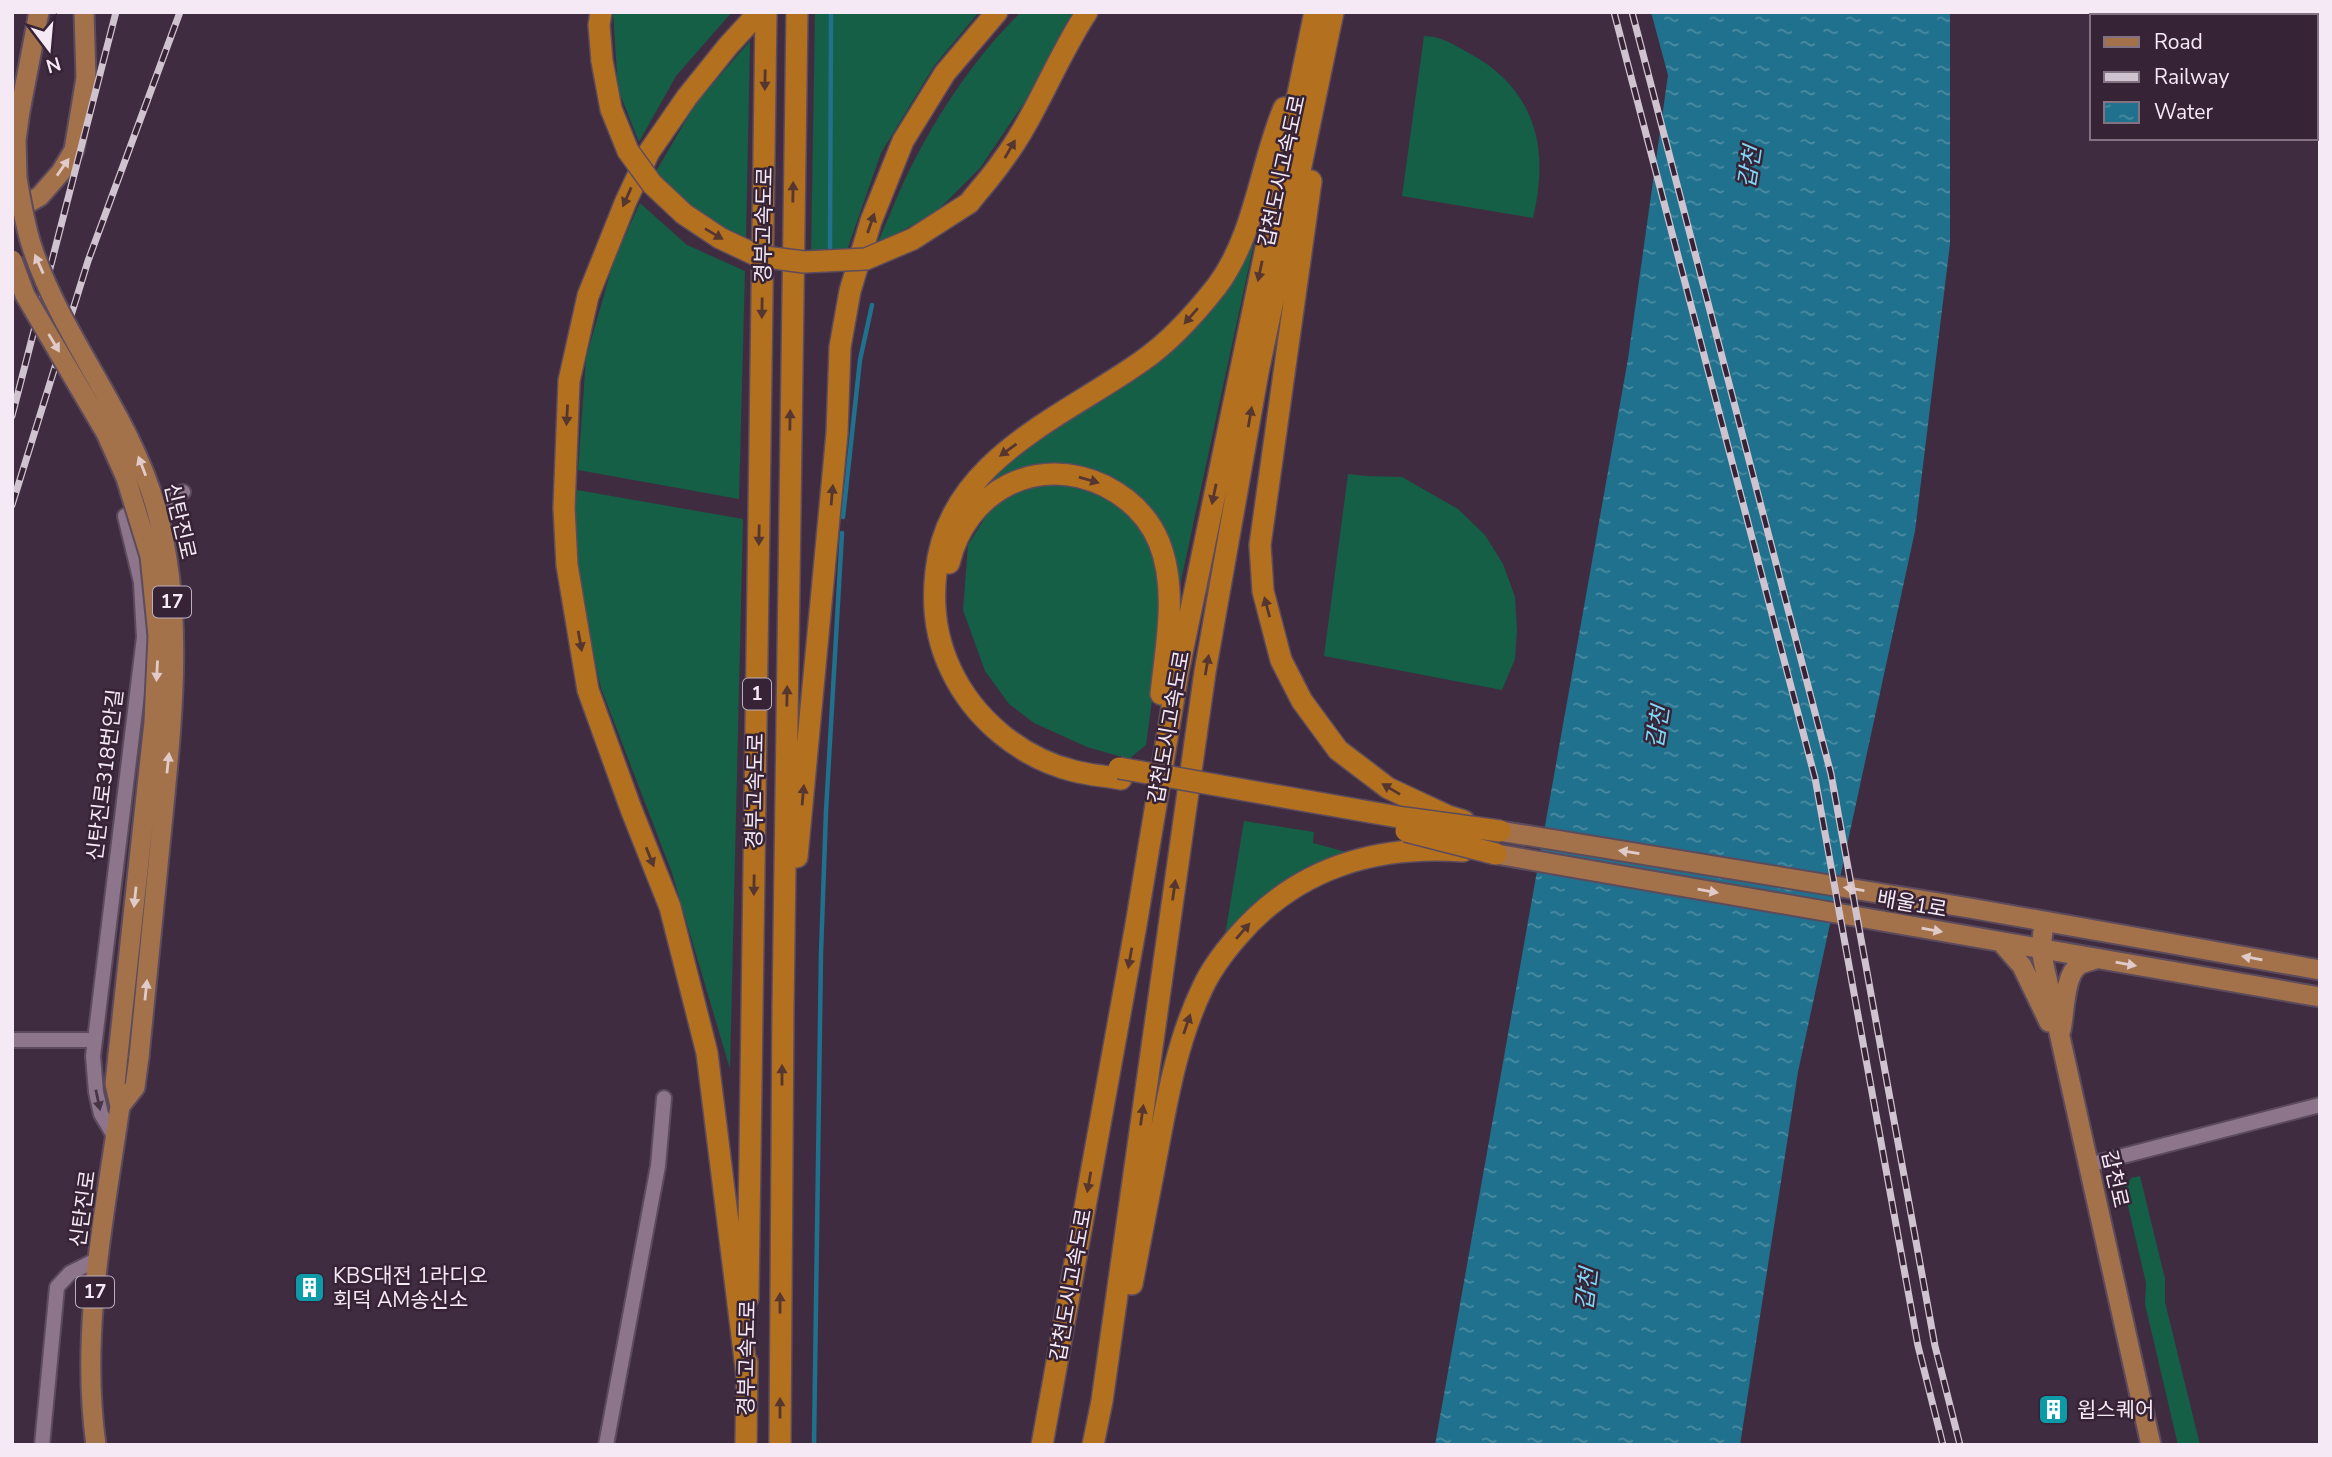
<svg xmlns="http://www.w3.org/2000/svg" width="2332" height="1457" font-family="'Nunito Sans','Noto Sans KR',sans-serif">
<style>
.grass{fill:#145f45}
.water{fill:url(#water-ripples)}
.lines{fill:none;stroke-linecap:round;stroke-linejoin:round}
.stream{stroke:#20718d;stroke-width:4.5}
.minor-casing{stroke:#5c4b5d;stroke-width:18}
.major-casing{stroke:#5c4b5d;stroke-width:23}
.highway-casing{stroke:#5c4b5d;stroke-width:24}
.minor{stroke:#8d768c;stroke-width:14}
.major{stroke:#a4724a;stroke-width:19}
.highway{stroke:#b3701e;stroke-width:21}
.rail-casing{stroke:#d0c3d0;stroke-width:7}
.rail{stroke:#362336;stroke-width:4.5;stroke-dasharray:13;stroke-linecap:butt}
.major-bridge-casing{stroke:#5c4b5d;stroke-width:23;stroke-linecap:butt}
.highway-bridge-casing{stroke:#5c4b5d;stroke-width:24;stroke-linecap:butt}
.major-bridge{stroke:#a4724a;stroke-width:19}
.highway-bridge{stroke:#b3701e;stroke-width:21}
.oneway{fill:#553630}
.oneway2{fill:#e1cbca}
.oneway3{fill:#473447}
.labels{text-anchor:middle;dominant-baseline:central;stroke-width:5;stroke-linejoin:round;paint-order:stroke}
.shield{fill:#362336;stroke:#bcaebc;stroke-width:2}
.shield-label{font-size:19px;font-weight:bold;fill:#f5e9f5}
.street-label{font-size:21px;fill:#f5e9f5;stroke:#362336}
.poi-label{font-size:21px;fill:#f5e9f5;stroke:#362336;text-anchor:start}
.water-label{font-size:23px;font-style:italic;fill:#81d5f5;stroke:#362336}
</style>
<defs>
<pattern id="water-ripples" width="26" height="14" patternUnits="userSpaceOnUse" patternTransform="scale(1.75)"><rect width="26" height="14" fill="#20718d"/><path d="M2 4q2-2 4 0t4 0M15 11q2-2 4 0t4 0" fill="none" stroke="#4c8ca3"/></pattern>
</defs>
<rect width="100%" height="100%" fill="#402c40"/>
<path class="grass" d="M 613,12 L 732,12 L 676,76 L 639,142 L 618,89 Z
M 815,12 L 979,12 L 934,66 L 881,153 L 846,253 L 811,257 Z
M 1021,12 L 1075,12 L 1065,25 L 1024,103 L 980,168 L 935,213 L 877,244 C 889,218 899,190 912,165 C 940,110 976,56 1021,12 Z
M 1424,36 C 1441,36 1454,45 1469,53 C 1535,89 1550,147 1533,218 L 1402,196 Z
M 750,41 L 746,240 L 686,208 L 655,173 L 696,103 Z
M 640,203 L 687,245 L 745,271 L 739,499 L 578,470 L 586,358 L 614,260 Z
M 1257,229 L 1177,599 L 1148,515 L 1059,472 L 968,504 L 1001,468 L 1063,422 L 1155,366 L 1222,293 Z
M 1348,474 L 1366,476 L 1402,477 L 1458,509 L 1485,535 L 1503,564 L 1515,597 L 1517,630 L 1515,659 L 1502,690 L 1324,656 Z
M 1080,481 L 1125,506 L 1153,543 L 1161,581 L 1161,632 L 1146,745 L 1129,759 L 1087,747 L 1034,723 L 1009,704 L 985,671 L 963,610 L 968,545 L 993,505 L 1035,482 Z
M 577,490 L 743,519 L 730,1069 L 672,873 L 601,688 L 584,612 L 573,523 Z
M 1244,821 L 1314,832 L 1313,843 L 1350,853 L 1270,893 L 1225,935 Z
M 2140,1176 L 2165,1279 L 2165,1302 L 2200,1445 L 2178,1445 L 2145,1304 L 2146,1283 L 2124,1189 L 2131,1178 Z"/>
<path class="water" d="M 1651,12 L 1950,12 L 1950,244 L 1915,531 L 1798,1072 L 1740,1445 L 1435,1445 L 1628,359 L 1668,75 Z"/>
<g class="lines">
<path class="stream" d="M 830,249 L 831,12
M 843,517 L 860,360 L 872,305
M 814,1445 L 821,953 L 826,811 L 842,533"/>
<defs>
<path id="minor" d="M 12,1040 L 93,1040
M 116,1139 L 101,1114 L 96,1092 L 93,1056 L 144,637 L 141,582 L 125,516 L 183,492
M 2088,1165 L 2320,1105
M 42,1445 L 57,1287 L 70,1273 L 98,1259
M 606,1445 L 658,1166 L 664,1098"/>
<path id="major" d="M 17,178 L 16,140 L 20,111 L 39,12
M 12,208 L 21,207 L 40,196 L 61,172 L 74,150 L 86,78 L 84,12
M 1500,831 L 1970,908 L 2320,970
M 1496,854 L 2320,997
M 2044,922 L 2041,949 L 2044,965 L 2151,1445
M 2001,942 L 2022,966 L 2049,1022
M 2061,1030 C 2065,1012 2064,975 2079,965 C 2084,962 2091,961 2096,959
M 120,1106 L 135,1087 L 139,1057
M 96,1445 C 80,1332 104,1218 120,1106 L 115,1084 L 118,1055"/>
<path id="highway" d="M 601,12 L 599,25 L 602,61
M 1311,181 L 1260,545 L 1263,591 L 1281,660 L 1302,701 L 1338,750 L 1388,788 L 1448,816 L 1464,821
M 969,203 C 980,189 993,175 1003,160 C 1036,116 1056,59 1087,12
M 949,563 C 966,491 1037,453 1105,486 C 1129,498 1148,516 1159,542 C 1178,589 1166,645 1161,694
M 1121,779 C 1106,776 1089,775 1074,771 C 1021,758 974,719 951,670 C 936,639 932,606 936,572 C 947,460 1062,418 1142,361 C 1171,341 1195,314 1217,286 C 1255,235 1260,165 1284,108
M 797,857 L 837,433 L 840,347 L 850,291 L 871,221 L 903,141 L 945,73 L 997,12
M 1132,1284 C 1141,1239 1149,1193 1158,1148 C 1168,1094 1178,1039 1202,989 C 1211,969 1224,952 1238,936 C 1297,868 1374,845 1463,851
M 748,1298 L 766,12
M 747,1376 L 707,1053 L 670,907 L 631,809 L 588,690 L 567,565 L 564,508 L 569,381 L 588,296 L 626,201 L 649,152 L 687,97 L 728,46 L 759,12
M 746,1445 L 747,1362
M 780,1445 L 783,1009 L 797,12
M 1042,1445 L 1136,925 L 1178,672 L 1315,12
M 1093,1445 L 1102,1401 L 1205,672 L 1258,372 L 1333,12"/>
</defs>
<use href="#minor" class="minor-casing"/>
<use href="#major" class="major-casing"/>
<use href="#highway" class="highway-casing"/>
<use href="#minor" class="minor"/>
<use href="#major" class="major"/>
<use href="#highway" class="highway"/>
<defs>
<path id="rail" d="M 1614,12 L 1815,778 L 1918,1346 L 1943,1445
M 1632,12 L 1831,774 L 1935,1346 L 1960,1445
M 12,416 L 116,12
M 12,505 L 88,261 L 180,12"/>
</defs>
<use href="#rail" class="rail-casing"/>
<use href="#rail" class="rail"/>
<defs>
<path id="major-bridge" d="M 17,178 C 21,202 25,227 33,250 C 64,341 130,415 156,508 C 185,609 172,722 162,825 C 154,902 147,980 139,1057
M 12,260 L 25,295 L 106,433 L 126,478 L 150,556 L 158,636 L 154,722 L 118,1055"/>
<path id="highway-bridge" d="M 602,61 L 611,109 L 628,151 L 652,184 L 684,214 L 720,238 L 758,256 L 804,262 L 866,259 L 913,239 L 969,203
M 1119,768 L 1404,818 L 1500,831
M 1406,831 L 1496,854"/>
</defs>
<use href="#major-bridge" class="major-bridge-casing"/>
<use href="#highway-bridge" class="highway-bridge-casing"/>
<use href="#major-bridge" class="major-bridge"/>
<use href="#highway-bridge" class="highway-bridge"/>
</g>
<defs><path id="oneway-solid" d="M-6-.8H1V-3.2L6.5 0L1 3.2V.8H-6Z" transform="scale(1.75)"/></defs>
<g class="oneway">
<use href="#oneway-solid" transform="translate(765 80) rotate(91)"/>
<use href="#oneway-solid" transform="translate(1010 149) rotate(-60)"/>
<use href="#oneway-solid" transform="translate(793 192) rotate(-89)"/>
<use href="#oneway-solid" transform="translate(627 197) rotate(114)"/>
<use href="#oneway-solid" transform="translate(871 223) rotate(-71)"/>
<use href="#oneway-solid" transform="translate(714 234) rotate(31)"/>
<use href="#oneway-solid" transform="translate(1260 271) rotate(102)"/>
<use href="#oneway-solid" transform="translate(762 308) rotate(91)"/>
<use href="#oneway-solid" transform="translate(1191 316) rotate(131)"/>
<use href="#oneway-solid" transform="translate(567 415) rotate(93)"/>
<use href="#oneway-solid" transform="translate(1250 417) rotate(-80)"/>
<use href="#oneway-solid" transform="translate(790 420) rotate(-89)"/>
<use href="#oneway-solid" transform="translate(1008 450) rotate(144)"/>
<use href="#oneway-solid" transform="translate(1089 480) rotate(16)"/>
<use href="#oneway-solid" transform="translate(1214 494) rotate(102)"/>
<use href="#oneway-solid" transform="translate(832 495) rotate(-85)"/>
<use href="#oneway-solid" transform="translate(759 535) rotate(91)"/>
<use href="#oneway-solid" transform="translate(1267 607) rotate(-105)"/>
<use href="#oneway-solid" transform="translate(580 641) rotate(80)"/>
<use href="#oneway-solid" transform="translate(1207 665) rotate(-80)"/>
<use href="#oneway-solid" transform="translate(787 696) rotate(-89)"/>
<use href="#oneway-solid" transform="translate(1391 789) rotate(-149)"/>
<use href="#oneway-solid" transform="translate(803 795) rotate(-85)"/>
<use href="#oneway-solid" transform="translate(650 857) rotate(68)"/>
<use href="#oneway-solid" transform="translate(754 885) rotate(91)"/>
<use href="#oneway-solid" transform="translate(1174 890) rotate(-82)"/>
<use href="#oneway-solid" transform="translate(1243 931) rotate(-49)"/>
<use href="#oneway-solid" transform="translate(1130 958) rotate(100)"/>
<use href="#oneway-solid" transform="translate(1187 1024) rotate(-71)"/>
<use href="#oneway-solid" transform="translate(782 1075) rotate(-90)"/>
<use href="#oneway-solid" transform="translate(1142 1115) rotate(-82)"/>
<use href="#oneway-solid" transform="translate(1089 1182) rotate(100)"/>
<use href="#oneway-solid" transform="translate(780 1303) rotate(-90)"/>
<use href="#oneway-solid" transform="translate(780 1408) rotate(-90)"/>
</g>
<g class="oneway2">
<use href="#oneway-solid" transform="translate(63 167) rotate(-55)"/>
<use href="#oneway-solid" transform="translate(39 264) rotate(-114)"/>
<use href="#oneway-solid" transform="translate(54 343) rotate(59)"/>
<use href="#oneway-solid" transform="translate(142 466) rotate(-111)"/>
<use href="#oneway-solid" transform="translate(157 671) rotate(93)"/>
<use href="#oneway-solid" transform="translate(168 763) rotate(-84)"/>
<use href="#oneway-solid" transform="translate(1629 852) rotate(-171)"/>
<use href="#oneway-solid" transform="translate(1854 889) rotate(-171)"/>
<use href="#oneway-solid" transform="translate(1708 891) rotate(10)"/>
<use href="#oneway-solid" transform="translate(135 897) rotate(96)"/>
<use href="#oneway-solid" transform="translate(1932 930) rotate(10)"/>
<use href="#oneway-solid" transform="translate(2252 958) rotate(-170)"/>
<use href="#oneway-solid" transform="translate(2126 964) rotate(10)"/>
<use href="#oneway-solid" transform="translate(146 990) rotate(-84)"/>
</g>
<use class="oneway3" href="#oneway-solid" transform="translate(98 1100) rotate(78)"/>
<defs>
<symbol id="building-square" viewBox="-11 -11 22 22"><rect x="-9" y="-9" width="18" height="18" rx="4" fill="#0f9aa8" stroke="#362336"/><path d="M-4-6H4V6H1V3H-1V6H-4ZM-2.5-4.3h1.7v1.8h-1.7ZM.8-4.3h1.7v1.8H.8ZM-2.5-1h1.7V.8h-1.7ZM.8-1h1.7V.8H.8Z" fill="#fff"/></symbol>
</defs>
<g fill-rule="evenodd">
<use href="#building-square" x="292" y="1270" width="35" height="35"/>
<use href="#building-square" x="2036" y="1392" width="35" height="35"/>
</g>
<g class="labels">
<g class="shield">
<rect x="153" y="586.5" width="38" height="31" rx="5"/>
<rect x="743" y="678.5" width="28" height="31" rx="5"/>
<rect x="76" y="1276.5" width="38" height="31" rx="5"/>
</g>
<g class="shield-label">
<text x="172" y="602">17</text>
<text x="757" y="694">1</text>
<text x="95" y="1292">17</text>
</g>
<g class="street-label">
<text transform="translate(1282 171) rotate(-78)">갑천도시고속도로</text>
<text transform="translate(764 225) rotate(-89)">경부고속도로</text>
<text transform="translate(180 521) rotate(77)">신탄진로</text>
<text transform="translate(1169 727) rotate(-80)">갑천도시고속도로</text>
<text transform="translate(105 775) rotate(-83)">신탄진로318번안길</text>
<text transform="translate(755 791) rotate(-89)">경부고속도로</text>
<text transform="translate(1912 904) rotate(10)">배울1로</text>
<text transform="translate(2115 1179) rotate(77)">갑천로</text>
<text transform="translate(83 1209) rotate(-82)">신탄진로</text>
<text transform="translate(1071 1285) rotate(-80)">갑천도시고속도로</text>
<text transform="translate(747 1358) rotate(-89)">경부고속도로</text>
</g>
<g class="poi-label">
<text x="333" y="1276">KBS대전 1라디오<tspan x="333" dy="24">회덕 AM송신소</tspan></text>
<text x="2077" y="1410">윕스퀘어</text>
</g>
<g class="water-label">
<text transform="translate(1750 167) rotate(-81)">갑천</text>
<text transform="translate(1658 727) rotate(-81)">갑천</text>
<text transform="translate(1587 1289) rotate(-83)">갑천</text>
</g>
</g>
<rect width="2332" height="1457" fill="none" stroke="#f5e9f5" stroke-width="28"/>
<rect x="2090" y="14" width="228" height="126" fill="#362336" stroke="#827282" stroke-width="2"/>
<rect x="2104" y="37" width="35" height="10" fill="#a4724a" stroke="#827282" stroke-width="2"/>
<text x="2154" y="49" font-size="21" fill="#f5e9f5">Road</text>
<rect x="2104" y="72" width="35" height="10" fill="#d0c3d0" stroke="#827282" stroke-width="2"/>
<text x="2154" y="84" font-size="21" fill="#f5e9f5">Railway</text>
<rect x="2104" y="102" width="35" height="21" fill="url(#water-ripples)" stroke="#827282" stroke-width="2"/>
<text x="2154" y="119" font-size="21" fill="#f5e9f5">Water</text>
<g transform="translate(49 49) rotate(164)" stroke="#362336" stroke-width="5" paint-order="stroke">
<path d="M0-5L12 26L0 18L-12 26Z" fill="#f5e9f5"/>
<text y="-10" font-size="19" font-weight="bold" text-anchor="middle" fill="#f5e9f5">N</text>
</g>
</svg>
